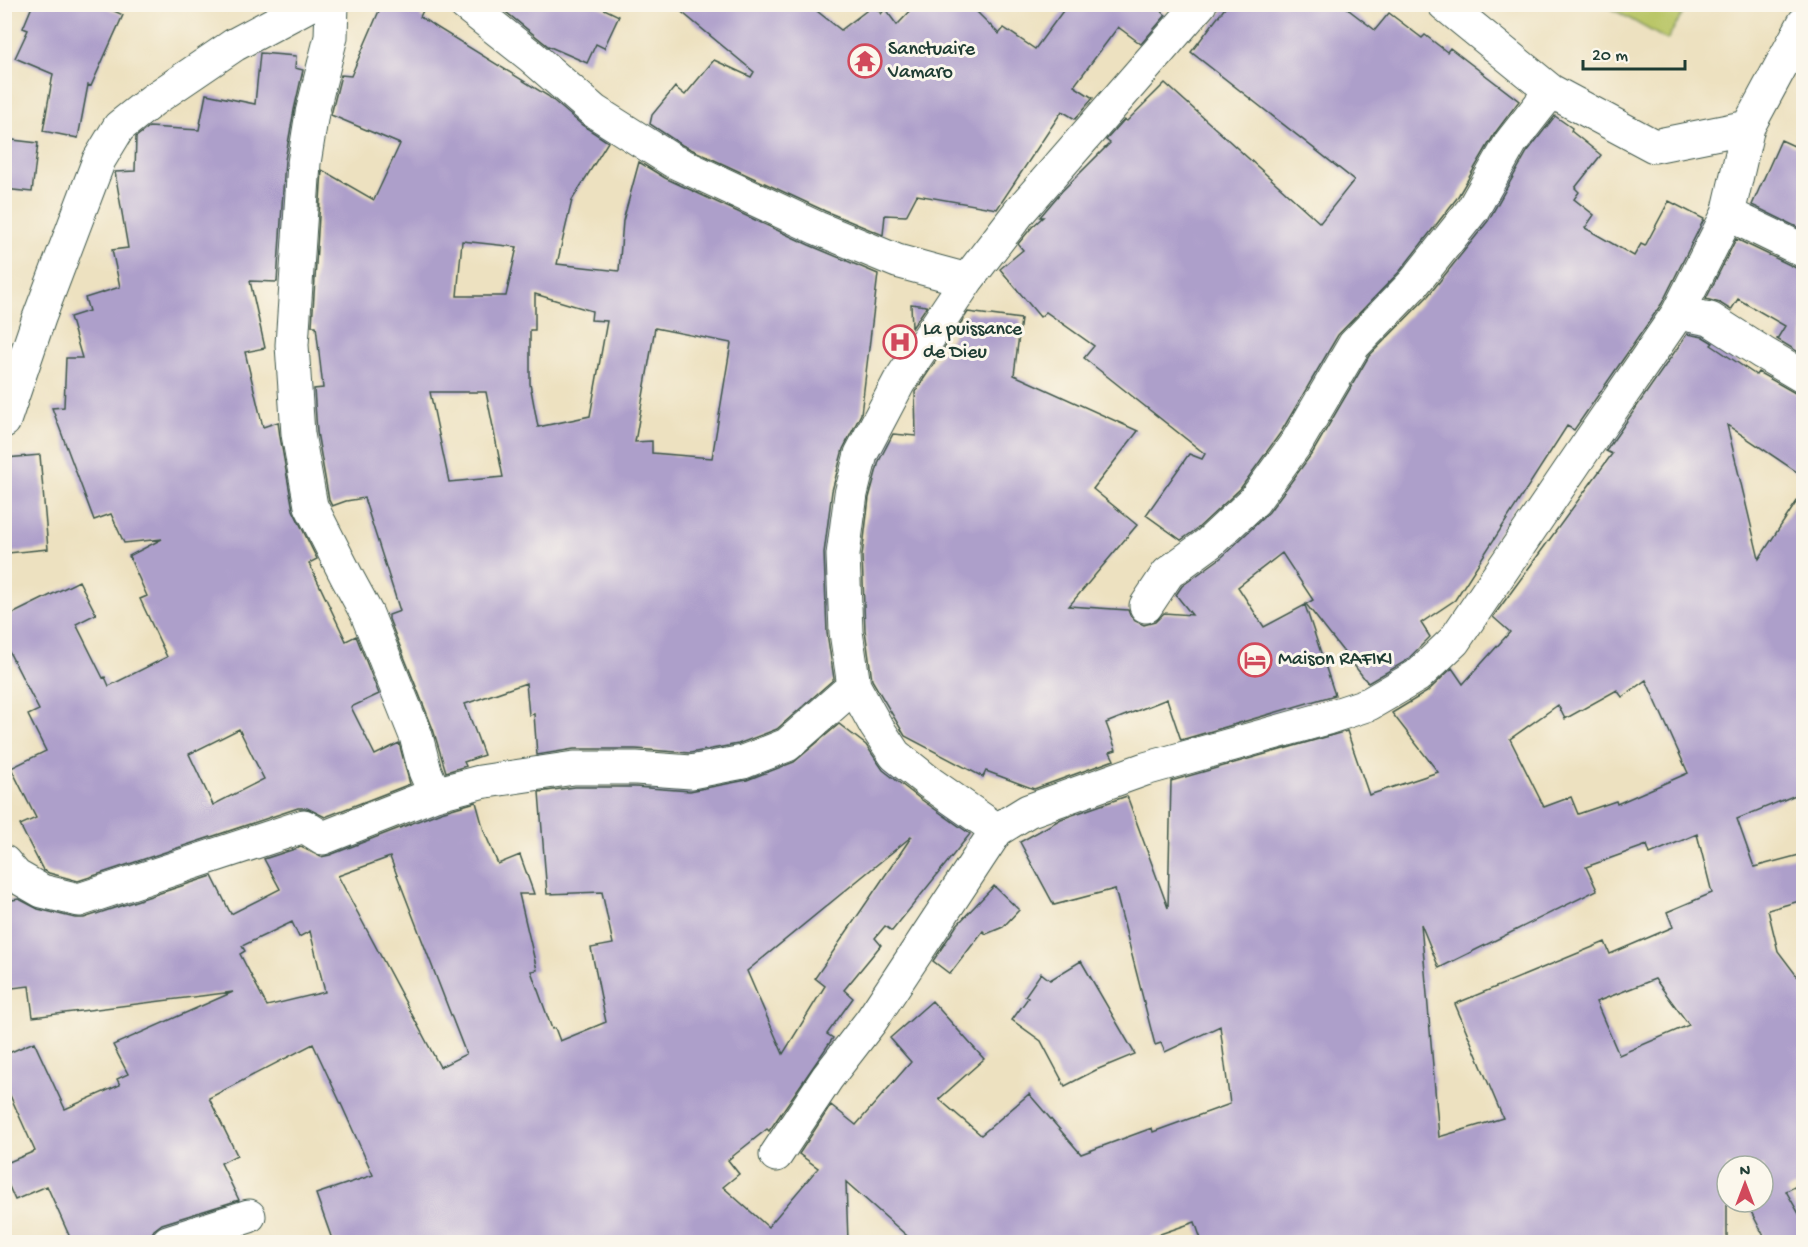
<svg xmlns="http://www.w3.org/2000/svg" width="1808" height="1247" font-family="'Gochi Hand',sans-serif">
<style>
.green{fill:#bac668;stroke:#6c824e;stroke-width:1.5}
.building{fill:#ad9fca;fill-rule:evenodd}
.lines{fill:none;stroke-linecap:round;stroke-linejoin:round}
.minor-casing{stroke:#3e5649;stroke-width:35}
.minor{stroke:#fff;stroke-width:33}
.labels{text-anchor:middle;dominant-baseline:central;stroke-width:6;stroke-linejoin:round;paint-order:stroke}
.poi-label{font-size:20px;fill:#1f3d34;stroke:#fbf7ec;text-anchor:start}
</style>
<rect width="100%" height="100%" fill="#fbf7ec"/>
<filter id="ink" filterUnits="userSpaceOnUse"><feTurbulence type="fractalNoise" baseFrequency=".0167" numOctaves="2"/><feDisplacementMap in="SourceGraphic" scale="12" xChannelSelector="R" yChannelSelector="G"/><feConvolveMatrix kernelMatrix="1 2 1 2 8 2 1 2 1" color-interpolation-filters="sRGB"/></filter>
<filter id="wash" filterUnits="userSpaceOnUse"><feTurbulence type="fractalNoise" baseFrequency=".008" numOctaves="4" result="noise"/><feDisplacementMap in="SourceGraphic" scale="24" xChannelSelector="R" yChannelSelector="G"/><feGaussianBlur stdDeviation="1.35" result="paint"/><feColorMatrix in="noise" values="0 0 0 0 0 0 0 0 0 0 0 0 0 0 0 0 0 1.4 0 .05"/><feComposite in="paint" operator="in"/></filter>
<g filter="url(#wash)">
<rect width="100%" height="100%" fill="#ede1c0"/>
<path class="green" d="M 1605,5 L 1688,4 L 1688,5 L 1667,40 Z"/>
<g id="blocks">
<path class="building" d="M 33,4 L 99,4 L 123,15 L 91,86 L 88,85 L 78,138 L 43,131 L 53,74 L 15,58 L 28,30 L 23,28 Z
M 382,4 L 426,4 L 420,17 L 548,96 L 582,125 L 608,142 L 572,200 L 557,264 L 619,271 L 623,221 L 639,162 L 665,178 L 809,245 L 878,274 L 861,414 L 843,449 L 832,491 L 824,553 L 827,633 L 834,679 L 777,729 L 738,744 L 690,753 L 636,749 L 574,749 L 537,755 L 534,714 L 529,715 L 526,683 L 465,704 L 484,755 L 464,762 L 466,766 L 446,772 L 433,729 L 389,619 L 389,615 L 400,611 L 364,498 L 346,501 L 332,506 L 329,500 L 317,432 L 314,389 L 323,388 L 316,326 L 312,326 L 322,170 L 374,200 L 400,144 L 331,115 L 341,75 L 351,76 ZM 462,241 L 517,247 L 506,296 L 457,296 ZM 535,294 L 592,311 L 591,320 L 607,321 L 590,416 L 538,427 L 530,384 L 530,330 L 535,330 ZM 655,328 L 731,343 L 712,458 L 652,453 L 652,441 L 635,442 ZM 430,392 L 486,392 L 503,477 L 449,482 Z
M 496,4 L 594,4 L 619,16 L 604,48 L 596,44 L 587,63 L 548,46 Z
M 672,4 L 808,4 L 841,30 L 874,5 L 881,14 L 885,9 L 897,25 L 917,4 L 969,4 L 999,34 L 1004,28 L 1035,49 L 1068,4 L 1152,4 L 1166,15 L 1141,44 L 1118,27 L 1074,86 L 1093,98 L 1075,119 L 1062,111 L 997,209 L 917,195 L 906,216 L 885,215 L 883,235 L 825,211 L 682,145 L 650,124 L 652,115 L 675,87 L 685,95 L 714,60 L 751,77 L 754,72 Z
M 1228,4 L 1341,4 L 1375,30 L 1389,13 L 1422,38 L 1425,35 L 1447,52 L 1450,48 L 1519,101 L 1495,133 L 1457,198 L 1400,271 L 1338,335 L 1281,432 L 1240,489 L 1197,529 L 1181,540 L 1146,515 L 1189,454 L 1202,459 L 1205,454 L 1084,358 L 1094,346 L 1046,312 L 1040,317 L 1000,269 L 1023,250 L 1018,244 L 1032,227 L 1043,217 L 1040,217 L 1062,191 L 1110,143 L 1106,140 L 1124,120 L 1127,121 L 1165,83 L 1320,223 L 1354,180 L 1191,52 Z
M 260,53 L 296,56 L 295,68 L 303,70 L 294,110 L 285,160 L 277,282 L 250,281 L 265,348 L 245,352 L 263,427 L 278,422 L 280,437 L 293,510 L 317,559 L 309,563 L 346,641 L 356,636 L 379,694 L 351,707 L 375,755 L 399,743 L 410,784 L 325,817 L 307,808 L 298,808 L 78,881 L 49,873 L 43,870 L 20,825 L 36,818 L 11,768 L 46,751 L 28,715 L 39,710 L 4,642 L 4,618 L 79,581 L 96,614 L 76,624 L 103,678 L 105,677 L 109,686 L 167,657 L 140,599 L 147,596 L 129,556 L 162,539 L 124,543 L 111,514 L 94,520 L 52,408 L 64,407 L 66,358 L 82,358 L 70,317 L 89,311 L 85,298 L 120,287 L 112,250 L 128,248 L 115,172 L 135,171 L 136,137 L 149,127 L 199,130 L 206,94 L 255,104 ZM 239,729 L 264,779 L 213,805 L 189,754 Z
M 1555,116 L 1572,128 L 1571,131 L 1601,155 L 1575,188 L 1579,192 L 1574,199 L 1594,215 L 1585,228 L 1634,256 L 1641,244 L 1645,246 L 1669,201 L 1704,219 L 1662,303 L 1574,430 L 1567,426 L 1455,600 L 1421,623 L 1430,637 L 1406,661 L 1368,683 L 1306,604 L 1313,600 L 1282,553 L 1238,587 L 1264,627 L 1305,605 L 1335,695 L 1181,740 L 1167,699 L 1106,723 L 1116,750 L 1110,752 L 1114,760 L 1034,789 L 986,771 L 983,777 L 905,736 L 872,680 L 865,630 L 862,556 L 869,498 L 879,461 L 893,434 L 916,436 L 915,392 L 968,312 L 1021,319 L 1014,375 L 1138,431 L 1093,489 L 1137,525 L 1069,606 L 1128,610 L 1130,615 L 1135,621 L 1144,625 L 1155,622 L 1164,613 L 1192,615 L 1176,595 L 1182,586 L 1222,557 L 1269,512 L 1313,452 L 1369,356 L 1428,296 L 1488,221 L 1527,152 Z
M 4,139 L 38,143 L 32,192 L 4,189 Z
M 1781,140 L 1803,150 L 1803,230 L 1752,205 Z
M 1736,239 L 1796,268 L 1803,269 L 1803,355 L 1777,339 L 1785,326 L 1738,299 L 1731,310 L 1720,303 L 1706,299 Z
M 911,304 L 927,306 L 912,328 Z
M 1687,334 L 1703,337 L 1713,343 L 1711,345 L 1756,375 L 1758,372 L 1795,393 L 1803,396 L 1803,476 L 1727,425 L 1759,559 L 1803,492 L 1803,792 L 1737,819 L 1754,867 L 1803,854 L 1803,900 L 1768,910 L 1778,951 L 1803,984 L 1803,1183 L 1786,1191 L 1803,1221 L 1803,1242 L 1767,1242 L 1746,1202 L 1763,1202 L 1763,1166 L 1727,1166 L 1727,1242 L 1202,1242 L 1195,1222 L 1137,1242 L 914,1242 L 846,1182 L 848,1242 L 333,1242 L 316,1194 L 373,1175 L 342,1106 L 313,1044 L 209,1098 L 237,1155 L 221,1163 L 239,1200 L 162,1224 L 154,1230 L 150,1237 L 150,1242 L 72,1242 L 47,1186 L 15,1200 L 4,1175 L 4,1164 L 35,1151 L 4,1082 L 4,1055 L 34,1042 L 65,1109 L 120,1085 L 117,1079 L 128,1074 L 113,1045 L 233,992 L 33,1017 L 29,986 L 4,989 L 4,901 L 19,899 L 38,909 L 75,918 L 84,918 L 212,876 L 231,914 L 280,889 L 264,859 L 301,847 L 321,857 L 330,855 L 441,812 L 476,802 L 484,831 L 498,864 L 520,855 L 534,894 L 519,894 L 537,970 L 531,971 L 552,1029 L 555,1028 L 560,1041 L 606,1022 L 591,948 L 613,944 L 602,892 L 547,894 L 539,792 L 575,787 L 635,787 L 690,791 L 747,780 L 794,762 L 839,724 L 866,745 L 883,770 L 919,798 L 970,834 L 892,931 L 885,926 L 875,938 L 881,945 L 844,990 L 853,998 L 827,1034 L 833,1038 L 769,1131 L 767,1129 L 728,1160 L 739,1174 L 723,1187 L 768,1227 L 818,1168 L 799,1154 L 831,1105 L 856,1125 L 911,1062 L 890,1038 L 932,1001 L 984,1059 L 939,1099 L 981,1135 L 1029,1094 L 1081,1154 L 1152,1128 L 1153,1132 L 1230,1104 L 1220,1026 L 1165,1052 L 1161,1043 L 1155,1045 L 1115,889 L 1054,905 L 1020,842 L 1061,819 L 1127,796 L 1168,908 L 1171,781 L 1347,731 L 1369,795 L 1438,772 L 1392,713 L 1427,692 L 1452,668 L 1463,684 L 1510,632 L 1493,617 L 1612,454 L 1606,451 ZM 1646,680 L 1688,773 L 1617,804 L 1616,801 L 1578,814 L 1571,797 L 1544,807 L 1510,739 L 1558,705 L 1565,719 L 1617,690 L 1622,697 ZM 1697,834 L 1712,893 L 1667,912 L 1673,927 L 1610,954 L 1605,942 L 1455,1004 L 1503,1118 L 1439,1137 L 1421,924 L 1439,968 L 1597,890 L 1586,867 L 1647,845 L 1650,854 ZM 912,836 L 815,978 L 825,986 L 783,1054 L 747,971 ZM 390,857 L 466,1054 L 440,1067 L 338,876 ZM 292,922 L 299,937 L 310,931 L 325,992 L 267,1006 L 240,954 L 245,951 L 242,946 ZM 1655,979 L 1689,1025 L 1619,1055 L 1596,1002 Z
M 40,455 L 48,549 L 8,553 L 4,507 L 4,500 L 9,500 L 6,458 Z
M 994,886 L 1019,910 L 1003,927 L 986,934 L 983,931 L 950,974 L 933,961 L 957,925 Z
M 1081,961 L 1135,1054 L 1096,1070 L 1065,1086 L 1041,1041 L 1012,1020 L 1028,998 L 1025,996 L 1041,973 L 1050,980 Z"/>
</g>
</g>
<g filter="url(#ink)">
<use href="#blocks" fill-opacity="0" stroke="#3e5649" stroke-width="1.5"/>
<g class="lines">
<defs>
<path id="minor" d="M 332,4 L 331,37 L 312,113 L 304,163 L 292,345 L 298,434 L 311,506 L 348,579 L 367,614 L 416,736 L 425,771 L 435,794
M 465,4 L 532,57 L 594,111 L 673,161 L 817,228 L 897,261 L 967,280
M 1444,4 L 1551,91 L 1654,146 L 1748,127
M 1728,214 L 1804,251
M 1678,313 L 1710,319 L 1763,353 L 1804,377
M 4,421 L 39,318 L 99,160 L 119,127 L 153,100 L 234,45 L 311,4
M 1146,606 L 1168,573 L 1209,543 L 1254,501 L 1297,442 L 1354,345 L 1414,283 L 1473,209 L 1511,142 L 1551,91
M 997,830 L 930,783 L 895,755 L 876,726 L 854,686 L 846,632 L 843,555 L 851,494 L 861,454 L 899,382 L 967,280 L 1020,211 L 1200,4
M 4,862 L 16,876 L 42,891 L 79,900 L 304,826 L 323,838 L 435,794 L 480,782 L 574,768 L 636,768 L 691,772 L 743,762 L 787,745 L 854,686
M 776,1155 L 827,1078 L 871,1021 L 997,830 L 1028,811 L 1145,769 L 1327,718 L 1369,704 L 1417,676 L 1454,641 L 1596,432 L 1678,313 L 1728,214 L 1748,127 L 1804,23
M 168,1242 L 249,1216"/>
</defs>
<use href="#minor" class="minor-casing"/>
<use href="#minor" class="minor"/>
</g>
</g>
<defs>
<symbol id="temple-ring" viewBox="-11 -11 22 22"><circle r="9.5" fill="#fbf7ec" stroke="#d1495b" stroke-width="1.5"/><path d="M0-6L5-2H3V0L6.5 2.5H4V6H1.5V3h-3V6H-4V2.5H-6.5L-3 0V-2H-5Z" fill="#d1495b"/></symbol>
<symbol id="hospital-ring" viewBox="-11 -11 22 22"><circle r="9.5" fill="#fbf7ec" stroke="#d1495b" stroke-width="1.5"/><path d="M-5-5h3v3.5h4V-5h3V5h-3V1.5h-4V5h-3Z" fill="#d1495b"/></symbol>
<symbol id="hotel-ring" viewBox="-11 -11 22 22"><circle r="9.5" fill="#fbf7ec" stroke="#d1495b" stroke-width="1.5"/><path d="M-6-4.5h1.5V1H6V5H4.5V3h-9V5H-6ZM-4 0a1.8 1.8 0 1 1 3.6 0ZM.5 0V-2.5h3Q6-2.5 6 0Z" fill="#d1495b"/></symbol>
</defs>
<g fill-rule="evenodd">
<use href="#temple-ring" x="846" y="42" width="38" height="38"/>
<use href="#hospital-ring" x="881" y="323" width="38" height="38"/>
<use href="#hotel-ring" x="1236" y="641" width="38" height="38"/>
</g>
<g class="labels">
<g class="poi-label">
<text x="888" y="50">Sanctuaire<tspan x="888" dy="23">Vamaro</tspan></text>
<text x="923" y="330">La puissance<tspan x="923" dy="23">de Dieu</tspan></text>
<text x="1278" y="660">Maison RAFIKI</text>
</g>
</g>
<rect width="1808" height="1247" fill="none" stroke="#fbf7ec" stroke-width="24"/>
<g transform="translate(1745 1184)"><circle r="28" fill="#fbf7ec" stroke="#a3ada2" stroke-width="1.5"/>
<path d="M0-4.5L10 22L0 15L-10 22Z" fill="#d1495b"/>
<text y="-9" font-size="16" font-weight="bold" text-anchor="middle" fill="#1f3d34">N</text>
</g>
<path d="M1583 60v9h102v-9" fill="none" stroke="#1f3d34" stroke-width="3"/>
<text x="1592" y="60" font-size="18" fill="#1f3d34" stroke="#fbf7ec" stroke-width="4.5" paint-order="stroke">20 m</text>
</svg>
